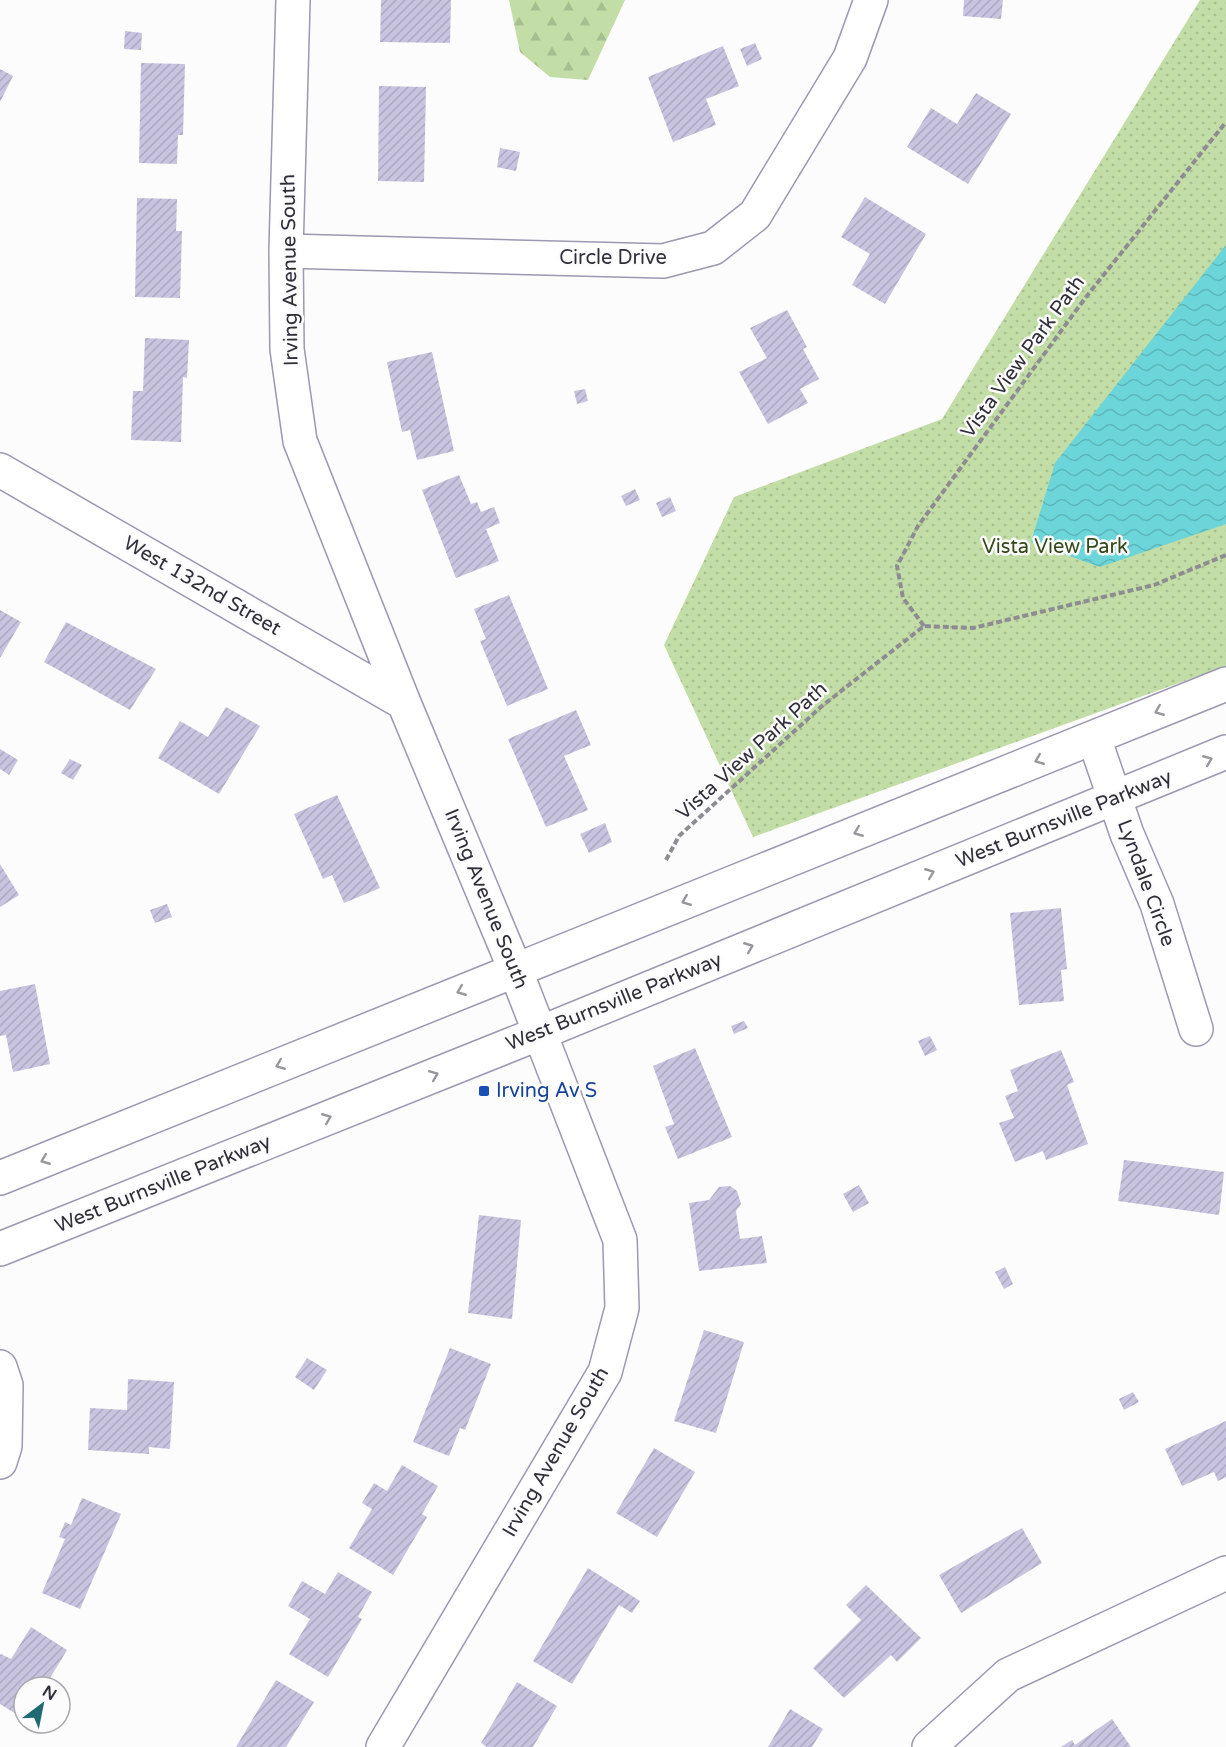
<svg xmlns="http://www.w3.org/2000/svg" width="1226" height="1747" font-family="'Varela Round',sans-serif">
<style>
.forest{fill:url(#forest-firs)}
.park{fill:url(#park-dots)}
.water{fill:url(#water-waves)}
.building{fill:url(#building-hatch)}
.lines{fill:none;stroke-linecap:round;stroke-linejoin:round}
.minor-casing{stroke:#9d97b1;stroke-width:36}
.path{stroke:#8d8c92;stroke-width:4;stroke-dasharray:6 3;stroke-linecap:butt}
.minor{stroke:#fff;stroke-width:33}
.oneway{stroke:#98969c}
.transit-dot{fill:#1a4fb4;stroke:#fcfcfc;stroke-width:2}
.labels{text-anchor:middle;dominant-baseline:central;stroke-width:5;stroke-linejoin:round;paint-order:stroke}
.street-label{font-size:20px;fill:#302e38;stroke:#fcfcfc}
.park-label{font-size:20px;fill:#344818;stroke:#fcfcfc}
.transit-label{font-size:20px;fill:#164399;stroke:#fcfcfc;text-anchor:start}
</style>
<defs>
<pattern id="forest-firs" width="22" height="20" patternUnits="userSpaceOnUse" patternTransform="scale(1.5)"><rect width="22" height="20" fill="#c2dda5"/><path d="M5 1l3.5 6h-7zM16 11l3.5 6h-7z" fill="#a7be8f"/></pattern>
<pattern id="park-dots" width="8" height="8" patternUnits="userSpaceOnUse" patternTransform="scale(1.5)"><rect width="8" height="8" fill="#c2dda5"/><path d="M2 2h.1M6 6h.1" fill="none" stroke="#a7be8f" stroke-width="1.8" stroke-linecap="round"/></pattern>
<pattern id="water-waves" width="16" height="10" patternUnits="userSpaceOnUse" patternTransform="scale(1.5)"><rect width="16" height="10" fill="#6bd5d9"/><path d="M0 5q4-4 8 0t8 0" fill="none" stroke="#5db7bb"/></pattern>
<pattern id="building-hatch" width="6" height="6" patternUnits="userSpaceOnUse" patternTransform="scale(1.5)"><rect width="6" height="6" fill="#c8c4df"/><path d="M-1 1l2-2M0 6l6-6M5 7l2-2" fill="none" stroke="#aca9c0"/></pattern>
</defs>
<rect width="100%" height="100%" fill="#fcfcfc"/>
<path class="forest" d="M 509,0 L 625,0 L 588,80 L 550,77 L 520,52 Z"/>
<path class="park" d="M 1200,0 L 1226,0 L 1226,666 L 753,837 L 664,645 L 734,497 L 942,419 Z"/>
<path class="water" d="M 1226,245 L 1226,524 L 1100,567 L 1031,542 L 1055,463 Z"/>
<path class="building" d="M 381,0 L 451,0 L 450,43 L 380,42 Z
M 964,0 L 1003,0 L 1001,19 L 963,16 Z
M 125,31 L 142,33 L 141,50 L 124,49 Z
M 755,43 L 762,59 L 747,66 L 740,49 Z
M 723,46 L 739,86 L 706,99 L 716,125 L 673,142 L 648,77 Z
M 141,63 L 185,64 L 183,135 L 178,135 L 177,164 L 139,163 Z
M 0,69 L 13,76 L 0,102 Z
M 379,86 L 426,87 L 424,182 L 378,181 Z
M 976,93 L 1011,114 L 968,184 L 907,147 L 931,108 L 957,124 Z
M 500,148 L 520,152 L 516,171 L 497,167 Z
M 865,197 L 926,234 L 885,304 L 852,285 L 870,254 L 841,237 Z
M 137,198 L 177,199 L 176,231 L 182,231 L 180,298 L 135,297 Z
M 787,310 L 807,347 L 803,349 L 819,379 L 800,389 L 808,403 L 768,424 L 739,372 L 767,358 L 750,328 Z
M 145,338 L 189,340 L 187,378 L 183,377 L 181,442 L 131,440 L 133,391 L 143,391 Z
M 432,352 L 454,451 L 417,460 L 410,430 L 402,432 L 387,362 Z
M 585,389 L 588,401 L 577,404 L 574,391 Z
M 459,475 L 471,504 L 477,502 L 481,512 L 494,507 L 500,523 L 486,529 L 499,561 L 456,578 L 422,490 Z
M 635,489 L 640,500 L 626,506 L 621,496 Z
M 670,497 L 676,511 L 662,517 L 656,503 Z
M 509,595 L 548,689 L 507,706 L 480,641 L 486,639 L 474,609 Z
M 0,610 L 21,622 L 0,658 Z
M 66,622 L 156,669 L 130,710 L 44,662 Z
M 226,707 L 260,726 L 219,794 L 158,758 L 180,721 L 208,737 Z
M 576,710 L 591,745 L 564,756 L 588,810 L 546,827 L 508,739 Z
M 0,749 L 18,760 L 9,775 L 0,769 Z
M 70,759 L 82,765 L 73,780 L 61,773 Z
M 337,795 L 380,888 L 344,903 L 332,875 L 323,879 L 294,814 Z
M 605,823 L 612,842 L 589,853 L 580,834 Z
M 0,864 L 19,895 L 0,907 Z
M 167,904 L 172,917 L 155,923 L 150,910 Z
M 1061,908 L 1067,969 L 1061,970 L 1064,1001 L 1019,1005 L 1010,913 Z
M 35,984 L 50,1064 L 13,1072 L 6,1035 L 0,1036 L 0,991 Z
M 744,1021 L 748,1028 L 734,1034 L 731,1026 Z
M 930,1036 L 937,1050 L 925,1056 L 918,1041 Z
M 695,1048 L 732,1137 L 678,1159 L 665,1127 L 674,1124 L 653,1066 Z
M 1061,1050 L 1074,1082 L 1067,1085 L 1088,1144 L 1046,1160 L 1043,1151 L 1015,1162 L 999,1123 L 1014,1118 L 1005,1096 L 1018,1091 L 1010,1070 Z
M 1124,1160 L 1224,1172 L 1219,1215 L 1118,1201 Z
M 859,1185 L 869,1203 L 853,1212 L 843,1194 Z
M 730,1186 L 737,1191 L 741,1204 L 736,1211 L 740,1239 L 762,1236 L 767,1263 L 699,1271 L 689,1203 L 709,1200 L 719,1187 Z
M 479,1215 L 521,1220 L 512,1319 L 468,1313 Z
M 1005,1267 L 1013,1284 L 1004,1289 L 995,1272 Z
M 704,1330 L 744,1342 L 716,1433 L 674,1421 Z
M 450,1348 L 491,1364 L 465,1430 L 460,1428 L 449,1456 L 413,1442 Z
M 307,1358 L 327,1370 L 314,1390 L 295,1377 Z
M 128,1379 L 174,1382 L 170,1449 L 149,1447 L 149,1454 L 88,1450 L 90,1408 L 127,1410 Z
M 1133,1392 L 1139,1402 L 1124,1410 L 1119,1399 Z
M 1226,1421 L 1226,1477 L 1218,1481 L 1214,1472 L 1182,1486 L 1165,1449 Z
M 654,1448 L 695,1472 L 657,1537 L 616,1513 Z
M 402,1465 L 438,1486 L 422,1514 L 427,1517 L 393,1575 L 349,1548 L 372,1509 L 362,1503 L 374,1483 L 387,1491 Z
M 82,1498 L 121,1514 L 80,1609 L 42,1593 L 65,1539 L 59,1537 L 65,1522 L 71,1525 Z
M 1022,1528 L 1042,1563 L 961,1613 L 939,1575 Z
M 588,1568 L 640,1601 L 632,1613 L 619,1605 L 572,1684 L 533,1661 Z
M 338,1572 L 372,1592 L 358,1617 L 362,1619 L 328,1677 L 289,1654 L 310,1619 L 288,1606 L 302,1581 L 325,1594 Z
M 866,1585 L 921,1638 L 897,1662 L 891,1655 L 844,1698 L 813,1668 L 861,1620 L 846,1605 Z
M 31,1627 L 67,1650 L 47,1683 L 54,1687 L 24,1687 L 24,1719 L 0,1704 L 0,1655 L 1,1654 L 11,1659 Z
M 276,1680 L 314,1702 L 286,1747 L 236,1747 Z
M 517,1682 L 557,1706 L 533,1747 L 487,1747 L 481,1743 Z
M 790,1709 L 823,1729 L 812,1747 L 768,1747 Z
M 1112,1719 L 1131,1747 L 1061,1747 L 1072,1740 L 1075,1745 Z"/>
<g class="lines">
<defs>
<path id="minor" d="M 293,0 L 286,251 L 287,349 L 300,441 L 404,703 L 515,969 L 620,1240 L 622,1308 L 605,1372 L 383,1747
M 286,251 L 663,261 L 713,248 L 755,215 L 850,58 L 871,0
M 0,470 L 404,703
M 1094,738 L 1127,834 L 1157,904 L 1196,1029
M 0,1178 L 1226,684
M 0,1249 L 540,1033 L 1226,752
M 0,1367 L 6,1385 L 5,1446 L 0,1462
M 929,1747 L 1008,1675 L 1226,1573"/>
</defs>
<use href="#minor" class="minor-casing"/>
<path class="path" d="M 924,626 L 903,598 L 897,566 L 918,526 L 1086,297 L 1226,122
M 666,860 L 679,836 L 822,706 L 924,626 L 973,628 L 1154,585 L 1226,555"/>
<use href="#minor" class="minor"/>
</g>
<defs><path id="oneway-chevron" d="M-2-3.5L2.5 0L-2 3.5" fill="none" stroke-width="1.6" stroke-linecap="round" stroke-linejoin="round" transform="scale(1.5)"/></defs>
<g class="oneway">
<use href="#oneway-chevron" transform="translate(1159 711) rotate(158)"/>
<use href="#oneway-chevron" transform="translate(1039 760) rotate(158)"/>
<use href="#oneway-chevron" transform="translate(1208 760) rotate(-22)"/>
<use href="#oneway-chevron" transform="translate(858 832) rotate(158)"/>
<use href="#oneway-chevron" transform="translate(930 873) rotate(-22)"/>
<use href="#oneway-chevron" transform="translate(686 901) rotate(158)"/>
<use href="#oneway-chevron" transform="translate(749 947) rotate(-22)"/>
<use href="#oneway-chevron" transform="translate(461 991) rotate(158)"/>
<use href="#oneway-chevron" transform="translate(280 1065) rotate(158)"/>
<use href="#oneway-chevron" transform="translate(434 1075) rotate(-22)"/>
<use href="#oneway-chevron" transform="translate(327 1118) rotate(-22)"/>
<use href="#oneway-chevron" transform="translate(45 1160) rotate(158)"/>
</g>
<rect class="transit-dot" x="478" y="1085" width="12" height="12" rx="3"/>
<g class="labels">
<g class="street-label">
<text x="613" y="258">Circle Drive</text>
<text transform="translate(290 270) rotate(-91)">Irving Avenue South</text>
<text transform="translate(1023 357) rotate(-54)">Vista View Park Path</text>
<text transform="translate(202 586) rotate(30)">West 132nd Street</text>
<text transform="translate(752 751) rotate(-42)">Vista View Park Path</text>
<text transform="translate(1064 819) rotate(-22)">West Burnsville Parkway</text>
<text transform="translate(1146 883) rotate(70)">Lyndale Circle</text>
<text transform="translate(486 899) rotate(68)">Irving Avenue South</text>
<text transform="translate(614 1002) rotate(-22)">West Burnsville Parkway</text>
<text transform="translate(163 1184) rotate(-22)">West Burnsville Parkway</text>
<text transform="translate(556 1452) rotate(-60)">Irving Avenue South</text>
</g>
<g class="park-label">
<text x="1055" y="547">Vista View Park</text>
</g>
<g class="transit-label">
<text x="496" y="1091">Irving Av S</text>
</g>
</g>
<g transform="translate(42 1705) rotate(32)"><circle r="28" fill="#fcfcfc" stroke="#aaaaae" stroke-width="1.5"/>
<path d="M0-4.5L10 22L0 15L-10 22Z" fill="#206a74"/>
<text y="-9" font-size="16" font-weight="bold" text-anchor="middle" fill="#302e38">N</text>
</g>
</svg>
